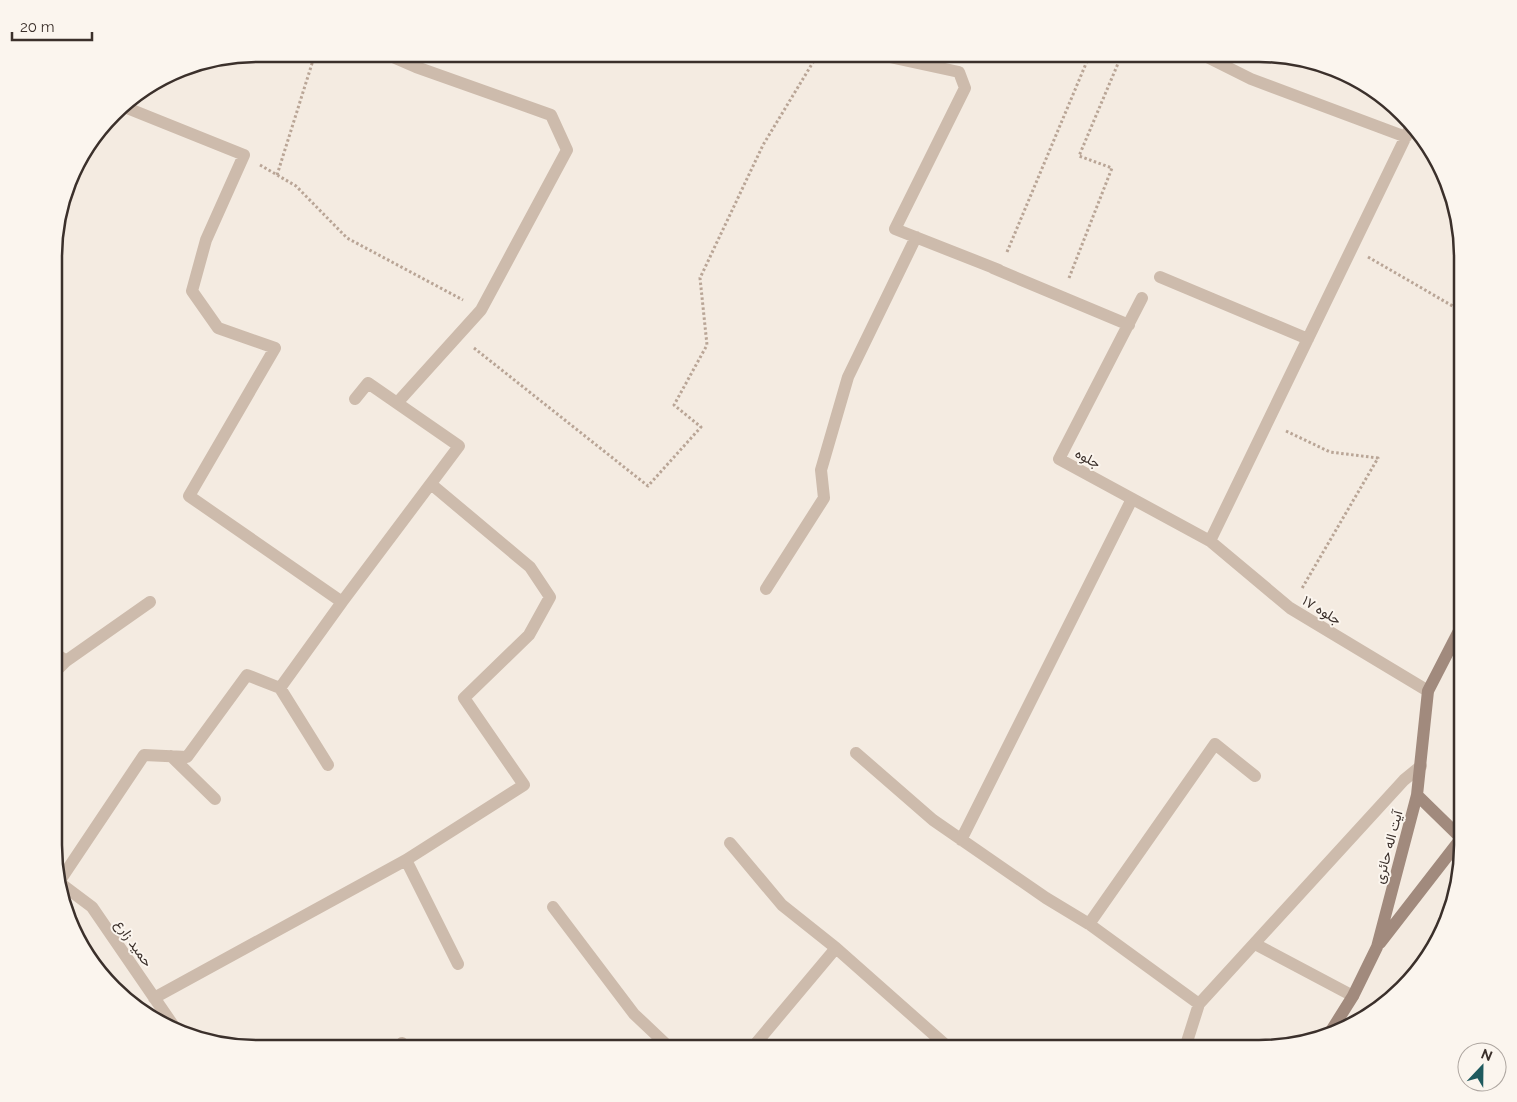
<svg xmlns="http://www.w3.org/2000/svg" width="1517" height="1102" font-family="Raleway,Vazirmatn,sans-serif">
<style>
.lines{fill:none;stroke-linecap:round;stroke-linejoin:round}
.path{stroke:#b9a596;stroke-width:3;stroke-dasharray:2.5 2.5;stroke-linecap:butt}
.service{stroke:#cdbbac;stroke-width:12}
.minor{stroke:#cdbbac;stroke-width:12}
.secondary{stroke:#a18a7d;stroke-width:12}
.labels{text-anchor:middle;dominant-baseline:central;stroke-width:4;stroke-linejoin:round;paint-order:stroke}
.street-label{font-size:14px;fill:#3b302b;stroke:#fbf5ee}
.rim{fill:none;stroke:#3b302b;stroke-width:2.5}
</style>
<rect width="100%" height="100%" fill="#f4ebe1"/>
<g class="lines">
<path class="path" d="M 260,165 L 296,186 L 347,238 L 463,300
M 277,175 L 315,54
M 1007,252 L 1090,54
M 1368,257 L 1463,312
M 1069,278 L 1112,168 L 1079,156 L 1122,54
M 474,348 L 648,486 L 701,427 L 674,405 L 707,345 L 700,278 L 763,145 L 818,54
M 1286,431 L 1330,452 L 1378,458 L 1301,590"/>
<path class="service" d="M 1255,944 L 1353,996"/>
<path class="minor" d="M 386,54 L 416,67 L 551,115 L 567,150 L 481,310 L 397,403
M 1201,54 L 1251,79 L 1406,137
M 885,56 L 959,72 L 965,88 L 895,229 L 999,270
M 993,268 L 1129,325
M 1160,277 L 1308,339
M 1142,298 L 1059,459 L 1210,541 L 1290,608 L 1428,691
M 1210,541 L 1410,128
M 766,589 L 824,498 L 821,470 L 848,377 L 916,237
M 342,602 L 459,446 L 368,383 L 355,399
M 55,653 L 66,661
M 55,672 L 66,661 L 150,602
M 280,688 L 328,765
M 856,753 L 933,820 L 1046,898 L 1089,924 L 1199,1004
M 171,756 L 215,799
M 961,840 L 1132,499
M 730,843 L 782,905 L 836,948 L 949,1048
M 406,860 L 458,964
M 59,882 L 144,755 L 187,757 L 247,675 L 280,688 L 342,602 L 189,496 L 275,348 L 218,328 L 192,291 L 206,240 L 244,155 L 122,106
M 60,883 L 92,907 L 175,1028
M 553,907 L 634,1014 L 670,1048
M 1089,924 L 1215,744 L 1255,776
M 154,998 L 406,860 L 524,785 L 464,698 L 529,635 L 550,597 L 530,567 L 431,484
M 402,1043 L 406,1048
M 752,1048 L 836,948
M 1185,1048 L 1199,1004 L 1404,780 L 1421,766"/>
<path class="secondary" d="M 1417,795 L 1461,838
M 1380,943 L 1463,836
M 1331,1031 L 1353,996 L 1377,947 L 1417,795 L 1428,691 L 1463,623"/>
</g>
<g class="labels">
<g class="street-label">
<text transform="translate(1088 458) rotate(28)">جلوه</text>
<text transform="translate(1322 610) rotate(31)">جلوه ۱۷</text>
<text transform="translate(1388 847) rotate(-75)">آیت اله حائری</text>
<text transform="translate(134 943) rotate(55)">حمید زارع</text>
</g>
</g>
<path d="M0 0H1517V1102H0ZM257 62H1259A195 195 0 0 1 1454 257V845A195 195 0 0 1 1259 1040H257A195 195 0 0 1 62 845V257A195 195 0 0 1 257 62Z" fill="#fbf5ee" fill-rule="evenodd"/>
<path class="rim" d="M257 62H1259A195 195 0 0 1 1454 257V845A195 195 0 0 1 1259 1040H257A195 195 0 0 1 62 845V257A195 195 0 0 1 257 62Z"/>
<g transform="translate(1482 1067) rotate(22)"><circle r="24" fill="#fbf5ee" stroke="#aea6a0"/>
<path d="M0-4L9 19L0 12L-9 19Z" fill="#1f5a5e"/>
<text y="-8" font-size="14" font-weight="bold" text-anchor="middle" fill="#3b302b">N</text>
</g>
<path d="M12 32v8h80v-8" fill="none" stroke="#3b302b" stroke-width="2.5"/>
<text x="20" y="32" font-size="15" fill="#3b302b" stroke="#fbf5ee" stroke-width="4" paint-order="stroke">20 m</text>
</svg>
